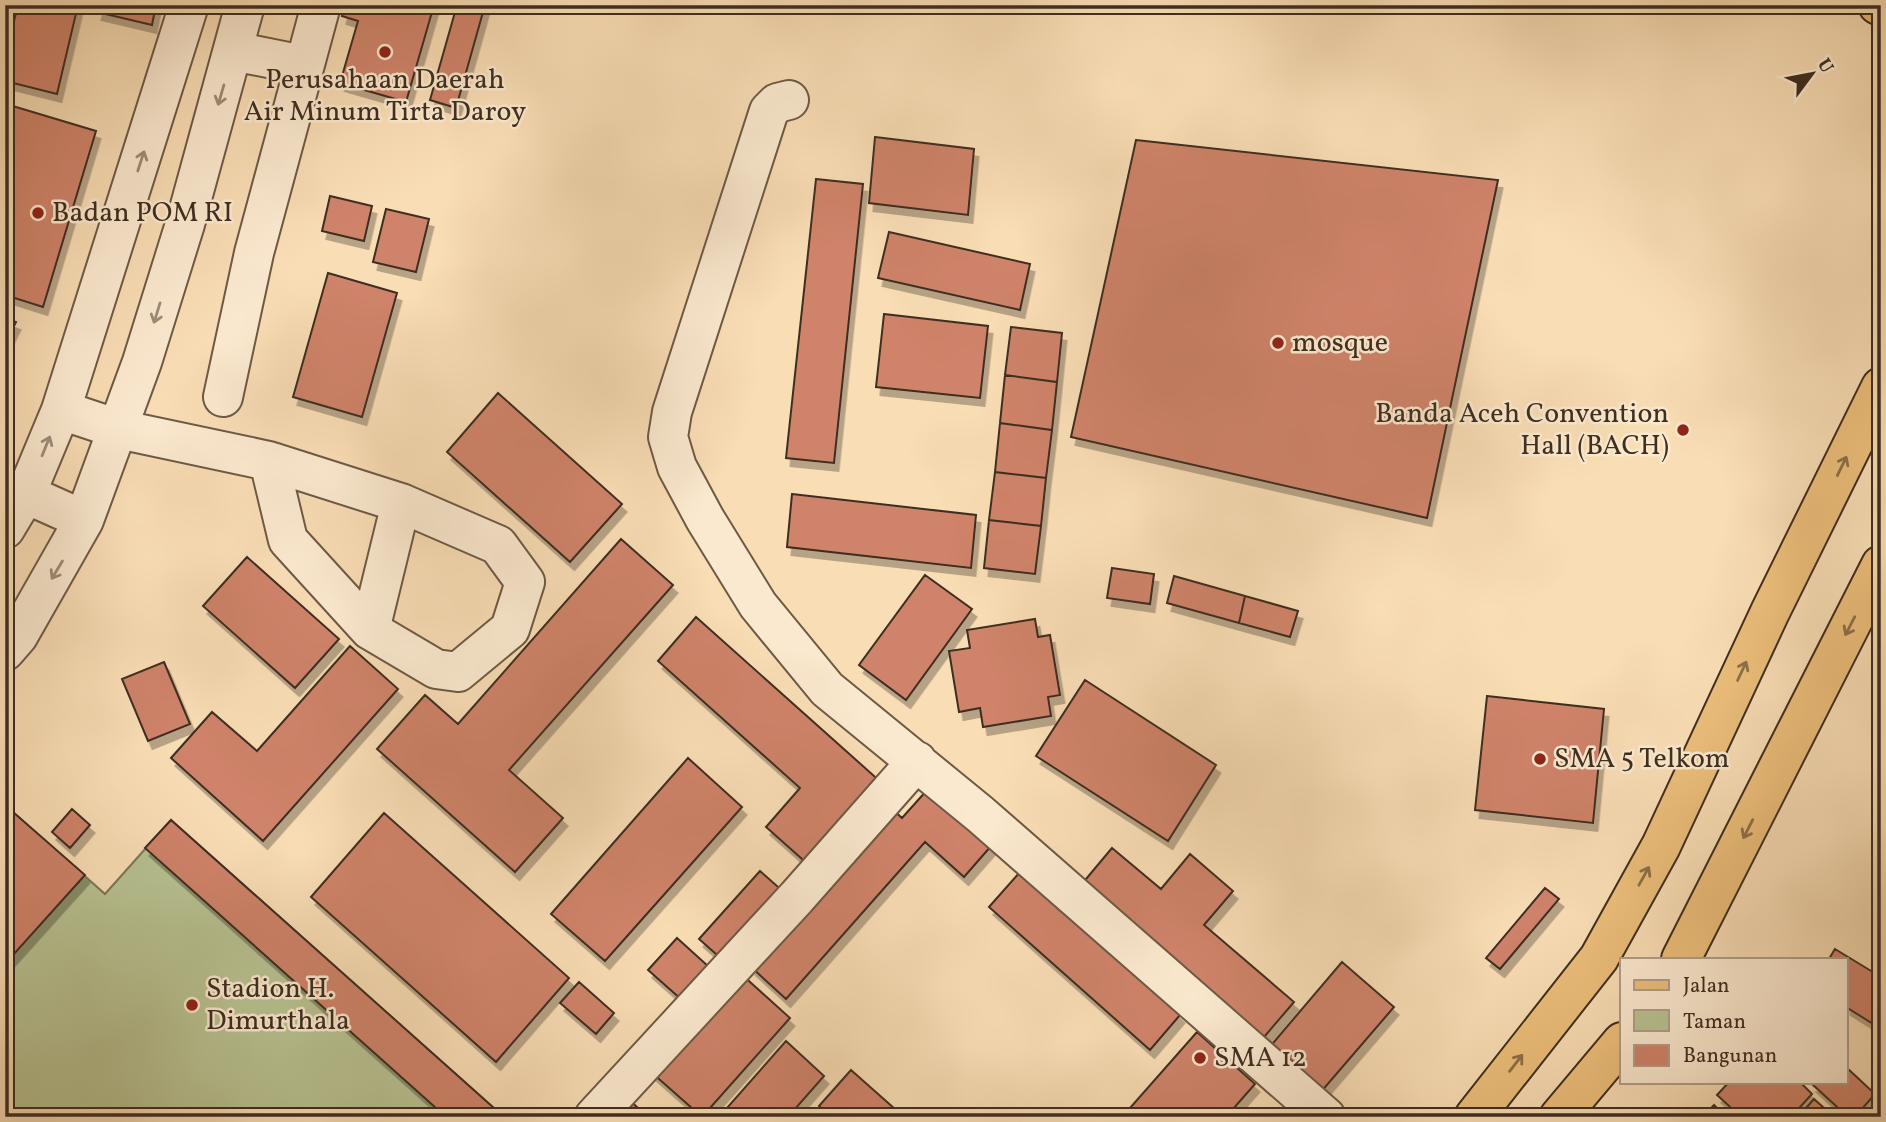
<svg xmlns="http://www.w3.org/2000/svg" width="1886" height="1122" font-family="Vollkorn,serif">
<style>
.green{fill:#b8c292;stroke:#7b7859;stroke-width:2}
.building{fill:#cf836b;stroke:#3e2e20;stroke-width:2;filter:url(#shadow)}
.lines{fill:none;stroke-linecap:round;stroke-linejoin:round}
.minor-casing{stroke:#6d5a45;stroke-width:42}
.major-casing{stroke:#3e2e20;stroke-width:42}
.highway-casing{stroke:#3e2e20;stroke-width:42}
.minor{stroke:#fbe9cf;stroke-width:38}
.major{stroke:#ecbe7a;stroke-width:38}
.highway{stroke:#ecbe7a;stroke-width:38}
.oneway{stroke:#9c8c78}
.oneway2{stroke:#8c6f48}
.poi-dot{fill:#8f2418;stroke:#fbe9cf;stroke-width:2.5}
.labels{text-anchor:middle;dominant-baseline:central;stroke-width:5;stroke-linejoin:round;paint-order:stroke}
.poi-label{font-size:28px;fill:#3e2e20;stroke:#fbe9cf;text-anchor:start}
</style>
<defs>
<filter id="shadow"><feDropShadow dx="4.5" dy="8" stdDeviation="0" flood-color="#0004"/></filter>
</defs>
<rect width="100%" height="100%" fill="#f9ddb5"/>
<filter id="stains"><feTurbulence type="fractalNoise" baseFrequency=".00286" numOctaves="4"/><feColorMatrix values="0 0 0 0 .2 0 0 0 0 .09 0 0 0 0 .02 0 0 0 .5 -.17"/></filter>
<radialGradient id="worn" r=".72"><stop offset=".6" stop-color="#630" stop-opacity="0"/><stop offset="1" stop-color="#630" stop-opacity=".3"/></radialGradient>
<path class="green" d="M 5,805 L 105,894 L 171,820 L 504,1117 L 5,1117 Z"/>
<path class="building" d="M 18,5 L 78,5 L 57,94 L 5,81 L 5,58 Z
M 99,5 L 156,5 L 152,25 L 97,12 Z
M 345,5 L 434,5 L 406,102 L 340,83 L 358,21 L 342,16 Z
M 457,5 L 485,5 L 456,108 L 430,100 Z
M 6,104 L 96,131 L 43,307 L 5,295 Z
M 875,137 L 974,149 L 968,215 L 869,203 Z
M 1136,140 L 1498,180 L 1427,518 L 1071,437 Z
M 816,179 L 863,184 L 834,463 L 786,458 Z
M 330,196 L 372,206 L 364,241 L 322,231 Z
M 386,209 L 429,219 L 416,272 L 373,262 Z
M 889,232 L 1030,264 L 1020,310 L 878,278 Z
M 328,273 L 397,293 L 362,417 L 293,397 Z
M 884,314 L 988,326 L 980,398 L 876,387 Z
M 5,318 L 16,322 L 5,344 Z
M 1011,327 L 1062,333 L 1057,382 L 1005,375 Z
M 1005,375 L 1057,382 L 1052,430 L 1000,423 Z
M 498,393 L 622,504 L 570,562 L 447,452 Z
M 1000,423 L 1052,430 L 1046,478 L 995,472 Z
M 995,472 L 1046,478 L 1041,526 L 989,520 Z
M 792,494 L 976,515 L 971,568 L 787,547 Z
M 989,520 L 1041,526 L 1035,574 L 984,568 Z
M 621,539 L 673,585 L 509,770 L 563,818 L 515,872 L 377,749 L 425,695 L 458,724 Z
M 247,557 L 339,639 L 295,688 L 203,606 Z
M 1112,568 L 1154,574 L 1150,604 L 1107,598 Z
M 925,575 L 972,609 L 906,700 L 859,665 Z
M 1174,576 L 1245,596 L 1239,623 L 1167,603 Z
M 1245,596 L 1298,611 L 1290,637 L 1239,623 Z
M 696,617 L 883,784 L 811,867 L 766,827 L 800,788 L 658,661 Z
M 1035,619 L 1038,637 L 1050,635 L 1060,695 L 1048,697 L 1051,716 L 983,727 L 980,708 L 959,712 L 949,651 L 970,648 L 967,630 Z
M 350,646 L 398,689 L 263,841 L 171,758 L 212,712 L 257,751 Z
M 164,662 L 190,724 L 148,741 L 122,679 Z
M 1085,680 L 1216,765 L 1168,841 L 1036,756 Z
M 1487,696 L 1604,709 L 1593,823 L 1475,810 Z
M 688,758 L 742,807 L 605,961 L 551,914 Z
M 928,789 L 992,845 L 964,877 L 925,842 L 786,999 L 751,967 L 891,808 L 902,818 Z
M 5,805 L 85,875 L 5,964 Z
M 72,809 L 90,825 L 70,848 L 52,832 Z
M 384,813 L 569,978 L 496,1062 L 311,897 Z
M 171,820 L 504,1117 L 446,1117 L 145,848 Z
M 1112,848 L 1161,889 L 1190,854 L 1233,891 L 1204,925 L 1294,1002 L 1258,1044 L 1076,891 Z
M 760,871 L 786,894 L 725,962 L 699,939 Z
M 1020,872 L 1180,1015 L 1150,1050 L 989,907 Z
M 1545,888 L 1559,899 L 1500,969 L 1486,958 Z
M 677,938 L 719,976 L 691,1008 L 648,970 Z
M 1835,949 L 1881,977 L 1881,1029 L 1846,1007 L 1846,959 L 1829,959 Z
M 1342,962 L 1394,1007 L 1320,1093 L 1268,1049 Z
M 739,972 L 790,1018 L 702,1117 L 651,1072 Z
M 579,982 L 614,1013 L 596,1034 L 560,1003 Z
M 1197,1032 L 1255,1084 L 1226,1117 L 1122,1117 Z
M 786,1041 L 824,1076 L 788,1117 L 719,1117 Z
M 1846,1067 L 1875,1094 L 1855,1117 L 1848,1117 L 1812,1084 L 1846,1082 Z
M 851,1070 L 904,1117 L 831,1117 L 819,1106 Z
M 1729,1082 L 1800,1082 L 1812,1094 L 1791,1117 L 1741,1117 L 1717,1095 Z
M 627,1098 L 648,1117 L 611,1117 Z
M 1814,1099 L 1834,1117 L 1798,1117 Z
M 1714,1105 L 1726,1117 L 1703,1117 Z"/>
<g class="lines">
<defs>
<path id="minor" d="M 233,51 L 303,65
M 789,100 L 777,103 L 769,111 L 672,412 L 668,437 L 677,467 L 705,519 L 758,605 L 827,689 L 980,814 L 1326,1117
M 223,397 L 254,253 L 321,5
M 61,410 L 118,429 L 269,461 L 401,503 L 498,545 L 525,582 L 510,629 L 458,672 L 436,669 L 370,630 L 288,540 L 269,461
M 26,494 L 84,520
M 5,529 L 26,494 L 61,410 L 189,5
M 370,630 L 401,503
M 5,651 L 18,636 L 84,520 L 142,362 L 185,224 L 245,5
M 594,1117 L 797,897 L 917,761"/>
<path id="major" d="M 1681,959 L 1881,565
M 1474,1117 L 1599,958 L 1661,846 L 1770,612 L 1881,387
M 1559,1117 L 1622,1042"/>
<path id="highway" d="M 1878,5 L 1881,6"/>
</defs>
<use href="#minor" class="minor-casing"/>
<use href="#major" class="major-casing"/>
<use href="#highway" class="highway-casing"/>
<use href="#minor" class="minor"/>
<use href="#major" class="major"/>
<use href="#highway" class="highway"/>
</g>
<defs><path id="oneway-shaft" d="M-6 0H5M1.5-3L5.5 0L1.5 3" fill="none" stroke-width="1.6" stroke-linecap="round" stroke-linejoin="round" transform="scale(1.75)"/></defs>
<g class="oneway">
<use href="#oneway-shaft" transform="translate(221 95) rotate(106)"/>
<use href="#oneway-shaft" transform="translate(141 161) rotate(-72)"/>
<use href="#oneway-shaft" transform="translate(157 313) rotate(107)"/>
<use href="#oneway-shaft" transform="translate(46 446) rotate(-68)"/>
<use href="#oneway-shaft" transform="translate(57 570) rotate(121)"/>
</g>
<g class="oneway2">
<use href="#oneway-shaft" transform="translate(1842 466) rotate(-64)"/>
<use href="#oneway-shaft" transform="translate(1850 626) rotate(117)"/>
<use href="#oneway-shaft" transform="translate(1742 671) rotate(-65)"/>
<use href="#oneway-shaft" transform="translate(1748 829) rotate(117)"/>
<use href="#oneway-shaft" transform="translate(1644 876) rotate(-61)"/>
<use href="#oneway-shaft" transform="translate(1516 1063) rotate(-52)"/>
</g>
<g class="poi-dot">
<circle cx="385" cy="52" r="7"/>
<circle cx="38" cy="213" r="7"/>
<circle cx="1278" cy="343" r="7"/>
<circle cx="1683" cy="430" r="7"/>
<circle cx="1540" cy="759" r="7"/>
<circle cx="192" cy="1005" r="7"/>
<circle cx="1200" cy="1058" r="7"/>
</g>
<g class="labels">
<g class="poi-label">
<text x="385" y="80" text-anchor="middle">Perusahaan Daerah<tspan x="385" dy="32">Air Minum Tirta Daroy</tspan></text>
<text x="52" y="213">Badan POM RI</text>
<text x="1292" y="343">mosque</text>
<text x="1669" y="414" text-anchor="end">Banda Aceh Convention<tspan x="1669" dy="32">Hall (BACH)</tspan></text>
<text x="1554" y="759">SMA 5 Telkom</text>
<text x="206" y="989">Stadion H.<tspan x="206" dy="32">Dimurthala</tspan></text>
<text x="1214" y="1058">SMA 12</text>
</g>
</g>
<rect width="1886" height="1122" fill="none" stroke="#f9ddb5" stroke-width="28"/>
<rect x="7" y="7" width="1872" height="1108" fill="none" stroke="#3e2e20" stroke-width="3.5"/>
<rect x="14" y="14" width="1858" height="1094" fill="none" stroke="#3e2e20" stroke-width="2"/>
<rect x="1620" y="958" width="228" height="126" fill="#fbe9cf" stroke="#af9e89" stroke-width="2"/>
<rect x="1634" y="980" width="35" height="10" fill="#ecbe7a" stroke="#af9e89" stroke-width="2"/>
<text x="1683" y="992" font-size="21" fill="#3e2e20">Jalan</text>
<rect x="1634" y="1010" width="35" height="21" fill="#b8c292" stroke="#af9e89" stroke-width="2"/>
<text x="1683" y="1028" font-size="21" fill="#3e2e20">Taman</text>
<rect x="1634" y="1045" width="35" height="21" fill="#cf836b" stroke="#af9e89" stroke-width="2"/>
<text x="1683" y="1062" font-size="21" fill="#3e2e20">Bangunan</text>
<g transform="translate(1812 74) rotate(58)" stroke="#fbe9cf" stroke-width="5" paint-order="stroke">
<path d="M0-5L12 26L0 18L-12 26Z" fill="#3e2e20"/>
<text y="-10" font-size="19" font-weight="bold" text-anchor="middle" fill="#3e2e20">U</text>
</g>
<rect width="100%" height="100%" filter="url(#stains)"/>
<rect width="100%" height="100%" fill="url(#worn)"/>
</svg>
